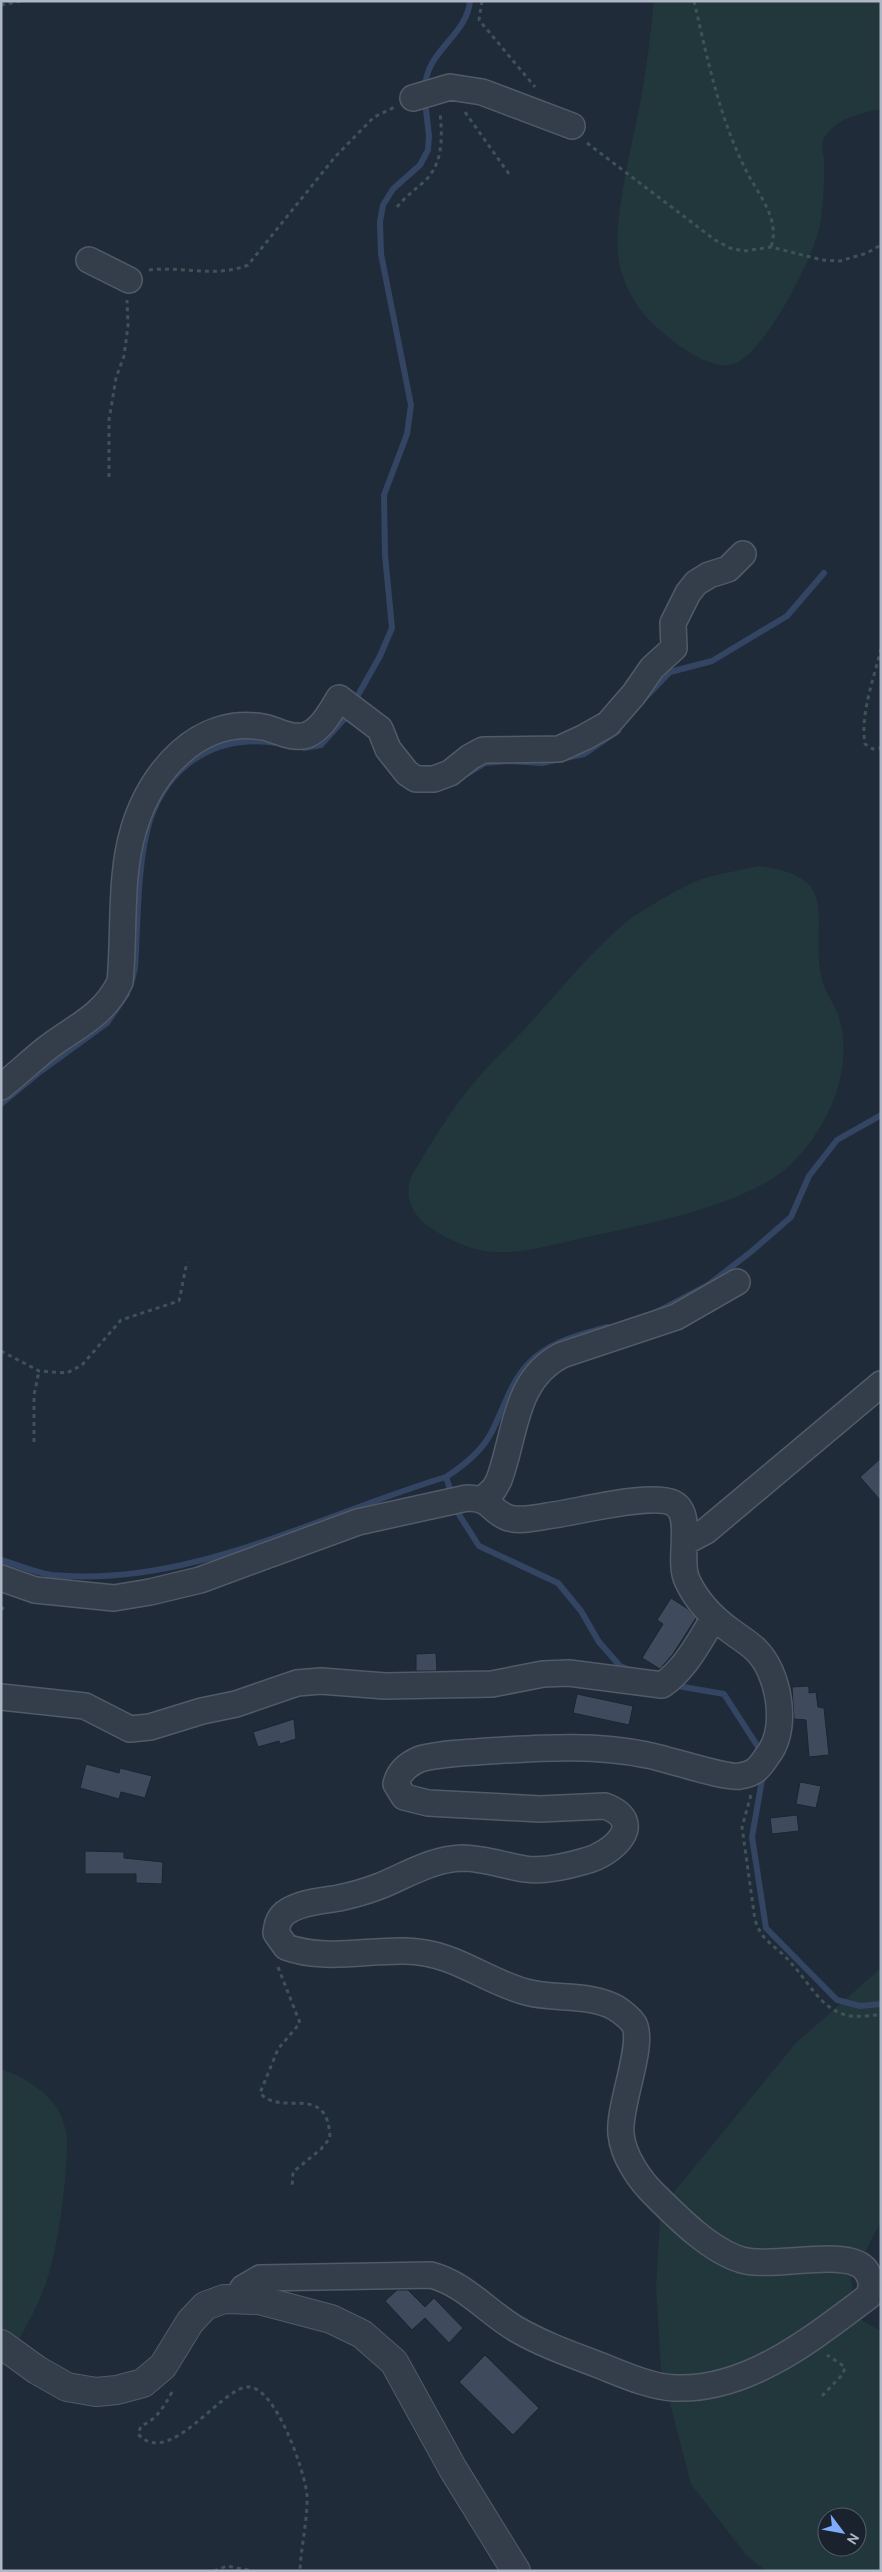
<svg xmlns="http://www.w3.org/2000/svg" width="882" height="2572" font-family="Cabin,sans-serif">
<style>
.green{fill:#22373b;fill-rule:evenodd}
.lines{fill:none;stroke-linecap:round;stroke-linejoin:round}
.stream{stroke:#334562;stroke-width:6}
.building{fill:#3f4a5c;stroke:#1b2431}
.minor-casing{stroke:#525a68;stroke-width:28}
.tertiary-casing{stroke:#525a68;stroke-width:30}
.path{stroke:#3d5355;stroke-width:3;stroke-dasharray:4 4;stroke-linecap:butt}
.minor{stroke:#343d4a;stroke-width:25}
.tertiary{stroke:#343d4a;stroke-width:28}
</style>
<rect width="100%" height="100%" fill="#202b3a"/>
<path class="green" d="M 654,1 L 881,1 L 881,109 C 859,114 835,118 823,140 C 821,145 823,153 824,159 C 825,178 823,200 821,219 C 817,253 767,349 736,363 C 719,371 694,356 680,346 C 650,324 630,304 620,267 C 611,228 630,154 638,114 C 646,76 650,39 654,1 Z
M 758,866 C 846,877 808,919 822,980 C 825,993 834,1003 838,1015 C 856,1067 828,1130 789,1166 C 744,1207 637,1226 578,1239 C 518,1253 486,1264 431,1228 C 416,1219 406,1203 409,1185 C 410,1176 418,1166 423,1157 C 439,1130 457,1102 478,1078 C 495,1058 514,1041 531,1022 C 563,987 592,950 629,920 C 642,910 687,884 702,879 C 720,873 740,871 758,866 Z
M 881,1968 L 881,2222 L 851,2278 L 856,2317 L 881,2331 L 881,2571 L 766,2571 L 747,2556 L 691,2484 L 661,2369 L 656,2286 L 661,2208 L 795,2044 ZM 827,2517 L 857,2517 L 857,2547 L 827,2547 Z
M 1,2069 C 24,2077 52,2093 62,2118 C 64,2124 67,2133 67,2140 C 68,2173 58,2248 47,2280 C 37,2310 19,2341 1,2367 Z"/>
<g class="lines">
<path class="stream" d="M 425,89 C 425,51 467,36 470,1
M 645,698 L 670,672 L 712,661 L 787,616 L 824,573
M 353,704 L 380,656 L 392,628 L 385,555 L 384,495 L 407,434 L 411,405 L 381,254 L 380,222 L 383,205 L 393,189 L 420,165 L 428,150 L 429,136 L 425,101
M 304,748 L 321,745 L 345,718 L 352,721
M 467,774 L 485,763 L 507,761 L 542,763 L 584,754 L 618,731
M 131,984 L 135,968 C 138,923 137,862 150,820 C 170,762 218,734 277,743
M 1,1104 L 41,1071 L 107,1023 L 127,994
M 657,1312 L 708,1285 L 752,1251 L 791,1217 L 809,1176 L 837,1140 L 881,1115
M 446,1477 L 452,1495
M 455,1505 L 458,1513 L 479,1546 L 558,1583 L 581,1611 L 599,1642 L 620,1666 L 630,1670
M 1,1560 C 18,1565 36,1573 52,1575 C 189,1588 319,1515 446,1477 C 463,1466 480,1453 490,1435 C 503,1412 509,1384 528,1364 C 548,1342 579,1335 607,1327
M 672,1685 L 724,1694 L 762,1753
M 763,1774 L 752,1837 L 766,1928 L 837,2000 L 860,2006 L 881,2004"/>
</g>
<path class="building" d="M 881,1458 L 881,1501 L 860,1477 Z
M 671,1598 L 688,1609 L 696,1618 L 673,1654 L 660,1669 L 642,1658 L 663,1624 L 657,1620 Z
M 436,1653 L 437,1671 L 416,1671 L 416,1654 Z
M 809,1686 L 809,1693 L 816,1692 L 818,1707 L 824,1708 L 829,1755 L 809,1757 L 806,1720 L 794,1719 L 792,1687 Z
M 577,1694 L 633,1706 L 629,1725 L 573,1713 Z
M 294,1719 L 296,1739 L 280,1744 L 279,1741 L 258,1747 L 253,1732 Z
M 86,1764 L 119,1773 L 120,1768 L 152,1776 L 145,1798 L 121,1792 L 119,1799 L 80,1788 Z
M 800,1782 L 821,1786 L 816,1808 L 796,1804 Z
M 797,1815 L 799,1831 L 772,1834 L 770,1818 Z
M 85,1851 L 124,1852 L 124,1858 L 163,1862 L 162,1884 L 136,1883 L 136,1874 L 85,1874 Z
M 397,2290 L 408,2290 L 425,2307 L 434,2298 L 463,2328 L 449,2343 L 425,2318 L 412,2330 L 385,2301 Z
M 485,2355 L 539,2408 L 513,2435 L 459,2382 Z"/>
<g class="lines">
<defs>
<path id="minor" d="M 413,98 L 450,87 L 482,92 L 572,126
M 89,260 L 129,280
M 1,1087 C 16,1075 31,1061 46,1049 C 74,1027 103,1017 120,982 C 125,931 119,877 134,828 C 151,772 198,716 263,727 C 278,730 291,740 307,735 C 322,729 331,711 339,698 L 380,729 L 388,749 L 407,773 L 416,779 L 434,779 L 450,773 L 470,757 L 483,750 L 559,749 L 585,737 L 608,724 L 634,694 L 652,668 L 674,648 L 673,623 L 688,593 L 696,583 L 709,575 L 728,569 L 743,554
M 484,1498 L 494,1489 L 499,1480 C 516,1434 514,1379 562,1355 L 676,1317 L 737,1282
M 685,1542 L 706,1531 L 881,1384
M 1,1578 L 35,1590 L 114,1598 L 150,1592 L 200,1580 L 358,1522 L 467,1498 C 493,1499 487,1508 506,1517 C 517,1522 535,1518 547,1516 C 574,1513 651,1492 673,1503 C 695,1514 677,1559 687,1580 C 696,1600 713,1618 731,1631 C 739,1637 749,1643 756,1650 C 779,1672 788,1726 770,1752 C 760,1766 758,1773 740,1776 C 726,1779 665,1758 647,1755 C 594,1744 541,1748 488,1751 C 466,1753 441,1753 420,1759 C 408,1764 399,1771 396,1784 L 404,1797 L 428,1803 L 540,1809 L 605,1806 C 648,1822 613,1854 585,1861 C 568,1866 544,1872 525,1869 C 505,1866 483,1858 462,1858 C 432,1859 407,1875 380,1886 C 367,1891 353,1895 339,1898 C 322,1901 300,1902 285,1913 C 278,1919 277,1925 276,1933 L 286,1947 C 324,1961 366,1950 405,1951 C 455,1952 482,1980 526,1992 C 555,2000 589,1993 616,2008 C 622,2012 630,2018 634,2024 C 645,2045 618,2106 621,2134 C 623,2156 640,2181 656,2196 C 679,2219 711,2251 742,2260 C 772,2269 844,2248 864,2268 C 868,2272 870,2278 872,2283 L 869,2296 C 813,2338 748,2391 675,2388 C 650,2387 622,2374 599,2365 C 570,2354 542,2344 516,2329 C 486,2311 465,2284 431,2275 L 260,2278 L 243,2288 L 237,2299
M 1,1697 L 85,1706 L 130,1729 L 150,1727 L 202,1711 L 236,1704 L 297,1683 L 321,1681 L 385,1686 L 492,1684 L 543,1674 L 569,1673 L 662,1685 C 686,1669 699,1641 714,1618"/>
<path id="tertiary" d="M 1,2344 L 37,2370 L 67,2387 L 96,2392 L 117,2390 L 143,2383 L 163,2366 L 190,2322 L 205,2306 L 224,2299 L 259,2300 L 331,2319 L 362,2334 L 394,2362 L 453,2469 L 516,2571"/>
</defs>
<use href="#minor" class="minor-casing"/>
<use href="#tertiary" class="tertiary-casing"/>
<path class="path" d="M 482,1 L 479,20 L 535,87
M 694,1 C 708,61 720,122 749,176 C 761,198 780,221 771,247
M 1,5 L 21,1
M 465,112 L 509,174
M 587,143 L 715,240 L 730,248 L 744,251 L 771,247 L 822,260 L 840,261 L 867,253 L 881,245
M 397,207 C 406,196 416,189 426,180 C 444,161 442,135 440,112
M 149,270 C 181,266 217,278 248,265 L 335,157 L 374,117 L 395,107
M 109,477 L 109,420 L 116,378 L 124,356 L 128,326 L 127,300
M 881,649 C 874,678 860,714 865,744 L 873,749 L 881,748
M 1,1351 L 39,1371 L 67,1373 L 82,1365 L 121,1320 L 179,1301 L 187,1262
M 34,1442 L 34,1395 L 39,1371
M 1,1610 L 6,1604
M 751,1795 L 742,1827 L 755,1920 C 763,1944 776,1945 791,1963 C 808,1981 820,2008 846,2015 C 856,2018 870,2015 881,2015
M 278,1967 L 300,2023 L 278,2049 L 260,2093 C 282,2118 328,2081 330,2138 L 321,2149 L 293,2172 L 292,2188
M 172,2392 C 163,2408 157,2419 141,2426 L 138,2434 C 169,2469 220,2389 247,2387 C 275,2384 305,2472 307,2495 C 308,2518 301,2546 300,2571
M 822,2396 L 843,2374 L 845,2367 L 827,2355
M 214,2571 L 227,2566 L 253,2571"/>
<use href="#minor" class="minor"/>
<use href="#tertiary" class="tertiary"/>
</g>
<rect width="882" height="2572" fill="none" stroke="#afb7c6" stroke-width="5"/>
<g transform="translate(842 2532) rotate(122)"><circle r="24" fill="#1a222e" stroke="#565e6b"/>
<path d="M0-4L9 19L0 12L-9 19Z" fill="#7facfb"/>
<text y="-8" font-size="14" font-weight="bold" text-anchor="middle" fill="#afb7c6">N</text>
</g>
</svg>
